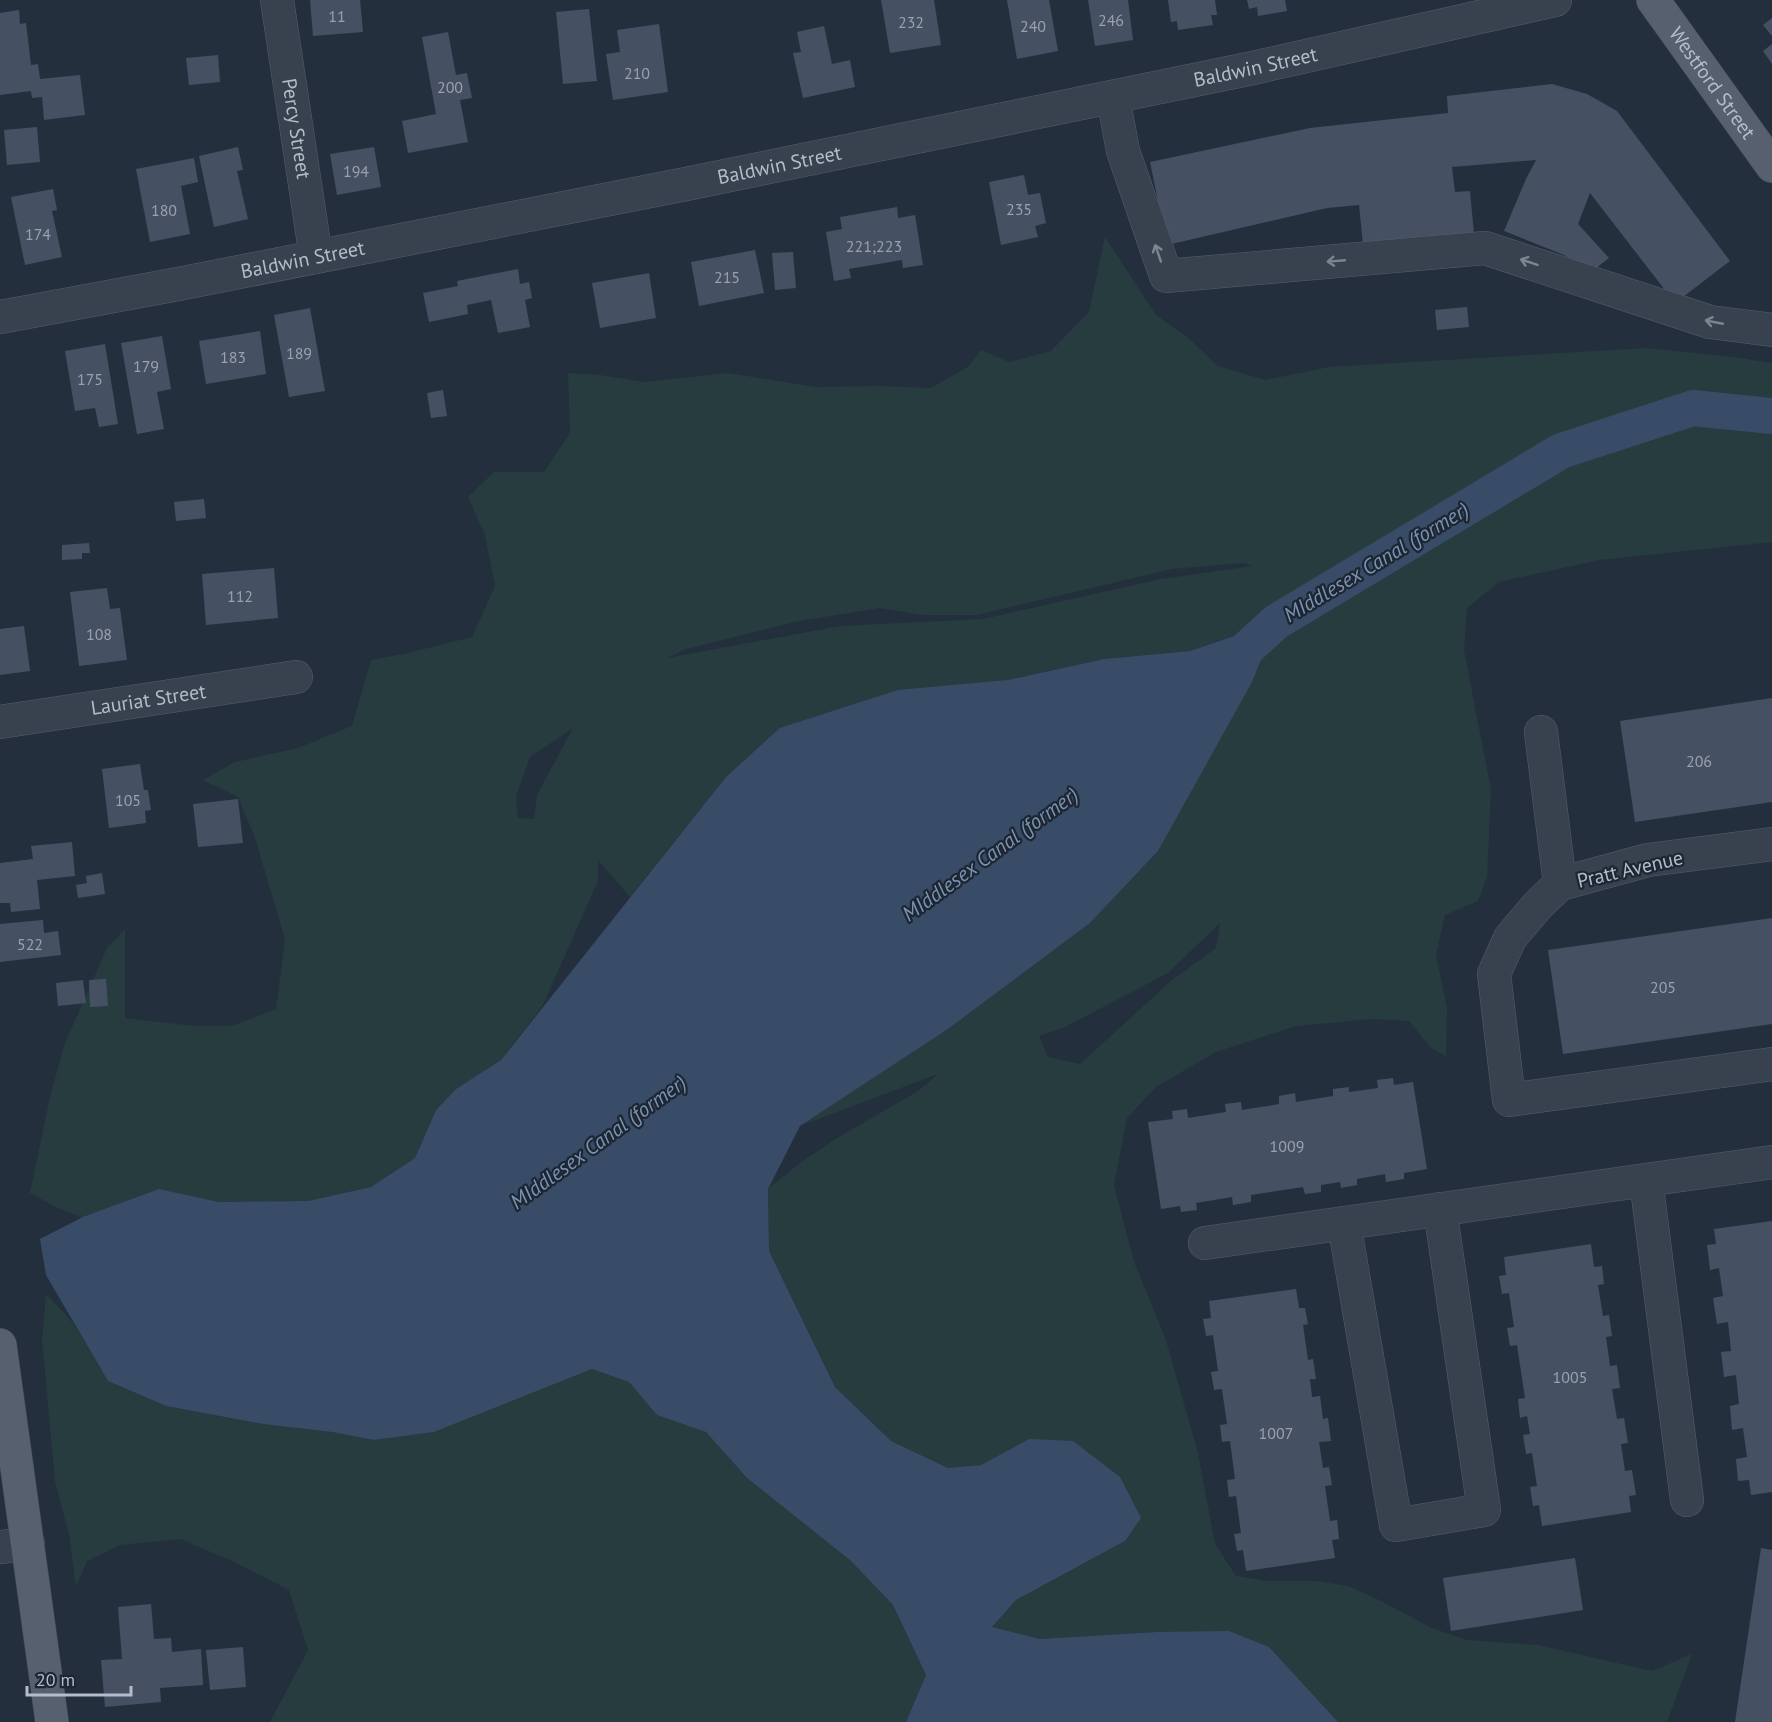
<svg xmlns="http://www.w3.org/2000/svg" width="1772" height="1722" font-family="'PT Sans',sans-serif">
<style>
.green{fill:#263c3f;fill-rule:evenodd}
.water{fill:#394c67}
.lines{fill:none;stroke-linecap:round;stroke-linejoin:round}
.canal{stroke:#394c67;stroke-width:36}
.building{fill:#455162}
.minor-casing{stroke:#565f6c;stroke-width:34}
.major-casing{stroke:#414a57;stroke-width:34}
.minor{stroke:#38414e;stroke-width:33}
.major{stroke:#56606e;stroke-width:33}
.oneway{stroke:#7c8592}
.labels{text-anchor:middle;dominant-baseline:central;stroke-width:4.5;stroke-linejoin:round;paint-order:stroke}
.number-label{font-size:16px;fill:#98a1af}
.street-label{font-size:20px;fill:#b4bcc9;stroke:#1d2633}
.water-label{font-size:21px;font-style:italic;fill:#7c92b1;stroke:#1d2633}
</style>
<rect width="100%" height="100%" fill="#242f3e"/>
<path class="green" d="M 1105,237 L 1156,315 L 1186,336 L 1218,366 L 1265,380 L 1329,367 L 1646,348 L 1733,357 L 1772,363 L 1772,542 L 1599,560 L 1499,582 L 1467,608 L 1464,650 L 1491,790 L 1487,877 L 1478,901 L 1445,915 L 1436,955 L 1447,1008 L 1446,1056 L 1431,1048 L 1409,1021 L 1371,1019 L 1296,1026 L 1216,1052 L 1156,1087 L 1127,1118 L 1114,1185 L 1134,1262 L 1165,1337 L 1198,1453 L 1215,1544 L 1236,1576 L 1267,1581 L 1316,1581 L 1348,1586 L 1377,1599 L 1432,1628 L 1467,1640 L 1538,1645 L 1652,1671 L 1692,1654 L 1667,1722 L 1338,1722 L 1269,1647 L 1157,1632 L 1040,1639 L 992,1627 L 1016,1600 L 1125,1541 L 1029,1439 L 981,1465 L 948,1468 L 891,1441 L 835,1387 L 769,1251 L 768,1189 L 800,1163 L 839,1137 L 918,1091 L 938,1074 L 800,1126 L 948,1029 L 1090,923 L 1158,851 L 1194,785 L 1276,622 L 1190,651 L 1104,659 L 1008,680 L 726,777 L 630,897 L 598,860 L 598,881 L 543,1005 L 501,1060 L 456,1089 L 436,1110 L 415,1158 L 371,1187 L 308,1201 L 219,1202 L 159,1189 L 83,1218 L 56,1207 L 30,1193 L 50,1097 L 65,1043 L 107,948 L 125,929 L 125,1018 L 194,1026 L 232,1026 L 276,1009 L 285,939 L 255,838 L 238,797 L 203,780 L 235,762 L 298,748 L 352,726 L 371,660 L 408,653 L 472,637 L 495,586 L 485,535 L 468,497 L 494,472 L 544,472 L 570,433 L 568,373 L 600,375 L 644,382 L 728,373 L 816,387 L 878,386 L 931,388 L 968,367 L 981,350 L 1009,362 L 1051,351 L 1089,312 ZM 1245,563 L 1252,566 L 1161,579 L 983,619 L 840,626 L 667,658 L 686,649 L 794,622 L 879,608 L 923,615 L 977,615 L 1172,569 ZM 573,728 L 537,795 L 534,819 L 518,818 L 516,796 L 530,757 ZM 1220,923 L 1216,948 L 1172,980 L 1080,1064 L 1048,1057 L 1039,1036 L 1065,1027 L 1168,973 Z
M 46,1294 L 73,1323 L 108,1381 L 166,1406 L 263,1424 L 332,1432 L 374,1440 L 434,1432 L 592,1369 L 629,1382 L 658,1415 L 706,1432 L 747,1478 L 851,1561 L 893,1605 L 926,1675 L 906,1722 L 270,1722 L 308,1650 L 289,1590 L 230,1560 L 180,1539 L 120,1545 L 87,1561 L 76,1586 L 69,1535 L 55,1481 L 42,1340 Z"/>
<path class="water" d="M 1276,622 L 1252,682 L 1158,851 L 1090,923 L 948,1029 L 800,1126 L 768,1189 L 769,1251 L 835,1387 L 891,1441 L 948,1468 L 981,1465 L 1029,1439 L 1073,1441 L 1120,1477 L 1141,1518 L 1125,1541 L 1016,1600 L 992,1627 L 1040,1639 L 1157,1632 L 1229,1631 L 1269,1647 L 1338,1722 L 906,1722 L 926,1675 L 893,1605 L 851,1561 L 747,1478 L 706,1432 L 657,1415 L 629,1382 L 592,1369 L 434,1432 L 374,1440 L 332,1432 L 263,1424 L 166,1406 L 108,1381 L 46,1275 L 40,1239 L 83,1217 L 159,1189 L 219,1202 L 308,1201 L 371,1187 L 415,1158 L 436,1110 L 456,1089 L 501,1060 L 726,777 L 780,728 L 898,690 L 1008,680 L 1104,659 L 1190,651 Z"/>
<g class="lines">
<path class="canal" d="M 1240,655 L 1276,622 L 1561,451 L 1693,408 L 1772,416"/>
</g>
<path class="building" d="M 310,0 L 360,0 L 363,32 L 313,36 Z
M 881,0 L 934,0 L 941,45 L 890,53 Z
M 1007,0 L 1049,0 L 1058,51 L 1017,59 Z
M 1088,0 L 1128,0 L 1133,40 L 1095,46 Z
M 1168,0 L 1215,0 L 1217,15 L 1211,15 L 1213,25 L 1178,30 L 1177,21 L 1171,22 Z
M 1247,0 L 1285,0 L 1287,11 L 1258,16 L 1257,7 L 1249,9 Z
M 589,9 L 597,81 L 563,84 L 556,12 Z
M 19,10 L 20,24 L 26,23 L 31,65 L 38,64 L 40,79 L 80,75 L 85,115 L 44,120 L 42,97 L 32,98 L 31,91 L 0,95 L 0,13 Z
M 1772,18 L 1772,36 L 1763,25 Z
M 659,24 L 668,92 L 613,100 L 606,54 L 620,52 L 617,30 Z
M 824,26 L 832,64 L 850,60 L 855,87 L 803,98 L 793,53 L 801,52 L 797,32 Z
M 448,32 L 456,75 L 467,73 L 472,98 L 460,100 L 468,142 L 408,153 L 402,121 L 436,114 L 422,37 Z
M 1772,44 L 1772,64 L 1763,51 Z
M 218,55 L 220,82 L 189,85 L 186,58 Z
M 1552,84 L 1587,94 L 1617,111 L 1730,261 L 1675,303 L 1590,193 L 1578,224 L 1609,258 L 1590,273 L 1564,255 L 1504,231 L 1526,179 L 1536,160 L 1452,167 L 1455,192 L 1470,191 L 1474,234 L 1363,244 L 1359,205 L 1327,208 L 1167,245 L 1150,162 L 1310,128 L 1448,113 L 1447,96 Z
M 37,127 L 40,162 L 7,165 L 4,130 Z
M 238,147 L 243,170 L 237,171 L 248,219 L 214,227 L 199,156 Z
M 374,147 L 381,187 L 337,195 L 330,154 Z
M 194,158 L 198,182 L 181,186 L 190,234 L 150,242 L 136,169 Z
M 1024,175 L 1028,195 L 1040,193 L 1046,223 L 1035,226 L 1038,237 L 1001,245 L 989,182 Z
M 53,189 L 57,210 L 52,211 L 62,257 L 25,265 L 11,197 Z
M 897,207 L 898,218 L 915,215 L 923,265 L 903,268 L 902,260 L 849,269 L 851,278 L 834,281 L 826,232 L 842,229 L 840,217 Z
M 755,250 L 764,293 L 699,306 L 691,262 Z
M 793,252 L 796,288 L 775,290 L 772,253 Z
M 518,269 L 520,284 L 529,282 L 532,298 L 525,300 L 530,327 L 498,333 L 491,300 L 467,305 L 468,314 L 429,322 L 423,293 L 458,286 L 457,281 Z
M 649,273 L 656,318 L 600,328 L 592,283 Z
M 1467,307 L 1469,327 L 1437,330 L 1435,310 Z
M 310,308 L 325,391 L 289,397 L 274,315 Z
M 260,331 L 266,374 L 206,384 L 199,341 Z
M 162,336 L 171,389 L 157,392 L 164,429 L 137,434 L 121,343 Z
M 105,344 L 118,424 L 99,427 L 95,408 L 75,411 L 65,351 Z
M 443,390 L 447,416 L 431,418 L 427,393 Z
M 204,499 L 206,518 L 176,521 L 174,502 Z
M 89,543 L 90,553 L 82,553 L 82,559 L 62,560 L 62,545 Z
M 274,568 L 278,618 L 206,625 L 202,574 Z
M 107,588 L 110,609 L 120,608 L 127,660 L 79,666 L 70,592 Z
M 24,626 L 30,671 L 0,675 L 0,629 Z
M 1772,698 L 1772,802 L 1635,822 L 1620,721 Z
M 140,764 L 144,790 L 148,790 L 151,810 L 145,811 L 146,823 L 109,828 L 102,769 Z
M 238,799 L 243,843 L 198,847 L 193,804 Z
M 72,842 L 75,876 L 37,880 L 40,909 L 11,912 L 10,903 L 0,903 L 0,863 L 33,859 L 31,846 Z
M 102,873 L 105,894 L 78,898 L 76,885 L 87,883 L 86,876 Z
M 1772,918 L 1772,1024 L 1563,1054 L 1548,950 Z
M 43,920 L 44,933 L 58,931 L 61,955 L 0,962 L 0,924 Z
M 106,979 L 108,1006 L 90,1007 L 89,980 Z
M 83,980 L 86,1003 L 58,1006 L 56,983 Z
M 1393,1078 L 1394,1085 L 1413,1082 L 1427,1169 L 1404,1173 L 1404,1179 L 1386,1182 L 1385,1174 L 1357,1179 L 1357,1185 L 1341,1188 L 1340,1182 L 1321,1185 L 1321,1192 L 1305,1194 L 1303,1187 L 1251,1195 L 1251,1202 L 1233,1205 L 1232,1197 L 1196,1203 L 1197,1210 L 1181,1212 L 1180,1206 L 1161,1209 L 1148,1122 L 1173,1119 L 1172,1111 L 1187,1109 L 1188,1118 L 1226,1112 L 1225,1104 L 1241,1102 L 1242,1110 L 1279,1104 L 1279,1096 L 1295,1093 L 1296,1102 L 1333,1096 L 1333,1089 L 1349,1087 L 1349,1092 L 1378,1088 L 1377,1080 Z
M 1772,1221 L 1772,1492 L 1751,1495 L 1749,1480 L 1738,1481 L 1736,1459 L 1747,1457 L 1743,1428 L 1732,1430 L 1730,1406 L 1739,1404 L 1736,1375 L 1724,1377 L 1721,1352 L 1731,1351 L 1728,1322 L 1717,1324 L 1713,1298 L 1723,1296 L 1719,1268 L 1710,1270 L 1707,1245 L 1716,1244 L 1714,1229 Z
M 1591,1244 L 1594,1267 L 1602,1266 L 1604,1284 L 1598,1285 L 1603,1316 L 1609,1315 L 1612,1336 L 1606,1337 L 1610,1366 L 1617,1365 L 1620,1388 L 1612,1389 L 1617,1419 L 1624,1418 L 1628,1443 L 1621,1444 L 1625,1471 L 1632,1470 L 1636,1495 L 1629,1496 L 1631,1512 L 1542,1526 L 1539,1505 L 1533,1506 L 1530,1487 L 1537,1486 L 1532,1453 L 1526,1454 L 1523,1435 L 1530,1434 L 1527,1416 L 1520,1418 L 1518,1399 L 1525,1398 L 1517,1345 L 1510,1346 L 1507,1328 L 1514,1327 L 1509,1293 L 1502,1294 L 1499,1276 L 1506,1275 L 1504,1257 Z
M 1296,1289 L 1299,1308 L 1305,1308 L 1308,1324 L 1303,1325 L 1308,1360 L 1313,1359 L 1316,1379 L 1310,1379 L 1312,1397 L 1320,1396 L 1323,1419 L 1328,1418 L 1331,1441 L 1319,1442 L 1323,1468 L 1329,1467 L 1332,1485 L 1325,1486 L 1330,1521 L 1337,1520 L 1339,1539 L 1332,1540 L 1335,1558 L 1246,1571 L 1243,1550 L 1237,1551 L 1234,1534 L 1241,1533 L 1236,1496 L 1229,1497 L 1227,1480 L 1235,1479 L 1230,1441 L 1222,1442 L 1220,1425 L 1227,1424 L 1222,1389 L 1214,1390 L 1211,1372 L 1218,1371 L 1213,1335 L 1206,1336 L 1203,1319 L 1211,1318 L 1209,1301 Z
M 1761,1548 L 1772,1550 L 1772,1722 L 1735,1722 Z
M 1575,1558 L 1583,1610 L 1451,1631 L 1443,1578 Z
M 151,1604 L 154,1639 L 171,1638 L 172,1652 L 201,1649 L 203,1685 L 160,1688 L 161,1702 L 105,1707 L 101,1660 L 122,1659 L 118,1607 Z
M 243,1647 L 246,1687 L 210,1690 L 206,1650 Z"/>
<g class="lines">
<defs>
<g id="minor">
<path id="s1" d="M 277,0 L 316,257"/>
<path d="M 1113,97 L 1123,151 L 1166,276 L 1485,248 L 1710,322 L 1772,330"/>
<path id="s2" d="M 0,317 L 173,285 L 686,184 L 1253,68 L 1555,0"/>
<path id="s3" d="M 0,722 L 296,677"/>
<path d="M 1541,732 L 1560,884"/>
<path d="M 1772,844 L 1648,860 L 1560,884 L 1538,905 L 1510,938 L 1494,974 L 1509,1100 L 1772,1064"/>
<path d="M 1646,1180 L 1687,1500"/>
<path d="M 1344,1223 L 1396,1525 L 1484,1510 L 1440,1209"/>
<path d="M 1205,1243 L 1772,1162"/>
<path d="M 0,1547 L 28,1544"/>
</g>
<g id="major">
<path id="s4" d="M 1653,0 L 1772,166"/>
<path d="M 0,1345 L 52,1722"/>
</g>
</defs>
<use href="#minor" class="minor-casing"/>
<use href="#major" class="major-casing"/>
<use href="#minor" class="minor"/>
<use href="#major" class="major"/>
</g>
<defs><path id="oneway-shaft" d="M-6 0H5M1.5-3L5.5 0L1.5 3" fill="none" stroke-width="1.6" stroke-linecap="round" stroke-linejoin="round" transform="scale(1.5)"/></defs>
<g class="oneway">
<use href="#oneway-shaft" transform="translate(1158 253) rotate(-109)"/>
<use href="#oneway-shaft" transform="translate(1336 261) rotate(175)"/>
<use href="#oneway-shaft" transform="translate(1529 262) rotate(-162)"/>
<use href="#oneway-shaft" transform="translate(1714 322) rotate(-169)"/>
</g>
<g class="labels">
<g class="number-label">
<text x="337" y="16">11</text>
<text x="1111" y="20">246</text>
<text x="911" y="22">232</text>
<text x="1033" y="26">240</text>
<text x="637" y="73">210</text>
<text x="450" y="87">200</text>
<text x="356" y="171">194</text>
<text x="1019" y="209">235</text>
<text x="164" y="210">180</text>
<text x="38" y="234">174</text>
<text x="874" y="246">221;223</text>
<text x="727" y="277">215</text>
<text x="299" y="353">189</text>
<text x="233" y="357">183</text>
<text x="146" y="366">179</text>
<text x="90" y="379">175</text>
<text x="240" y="596">112</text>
<text x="99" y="634">108</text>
<text x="1699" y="761">206</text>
<text x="128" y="800">105</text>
<text x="30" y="944">522</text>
<text x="1663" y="987">205</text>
<text x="1287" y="1146">1009</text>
<text x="1570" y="1377">1005</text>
<text x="1276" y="1433">1007</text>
</g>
<g class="street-label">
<text stroke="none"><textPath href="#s2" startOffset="1280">Baldwin Street</textPath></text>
<text stroke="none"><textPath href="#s4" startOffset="102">Westford Street</textPath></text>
<text stroke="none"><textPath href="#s1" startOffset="130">Percy Street</textPath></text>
<text stroke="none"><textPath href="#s2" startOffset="794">Baldwin Street</textPath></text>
<text stroke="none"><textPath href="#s2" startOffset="308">Baldwin Street</textPath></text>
<text stroke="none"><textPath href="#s3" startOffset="150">Lauriat Street</textPath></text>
<text transform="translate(1630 869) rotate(-13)">Pratt Avenue</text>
</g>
<g class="water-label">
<text transform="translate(1376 562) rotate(-31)">MIddlesex Canal (former)</text>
<text transform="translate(990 854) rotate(-36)">MIddlesex Canal (former)</text>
<text transform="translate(598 1142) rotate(-36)">MIddlesex Canal (former)</text>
</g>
</g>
<path d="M27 1686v9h104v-9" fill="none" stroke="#b4bcc9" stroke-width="3"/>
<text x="36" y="1686" font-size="18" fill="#b4bcc9" stroke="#1d2633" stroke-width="4.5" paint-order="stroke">20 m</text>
</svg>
